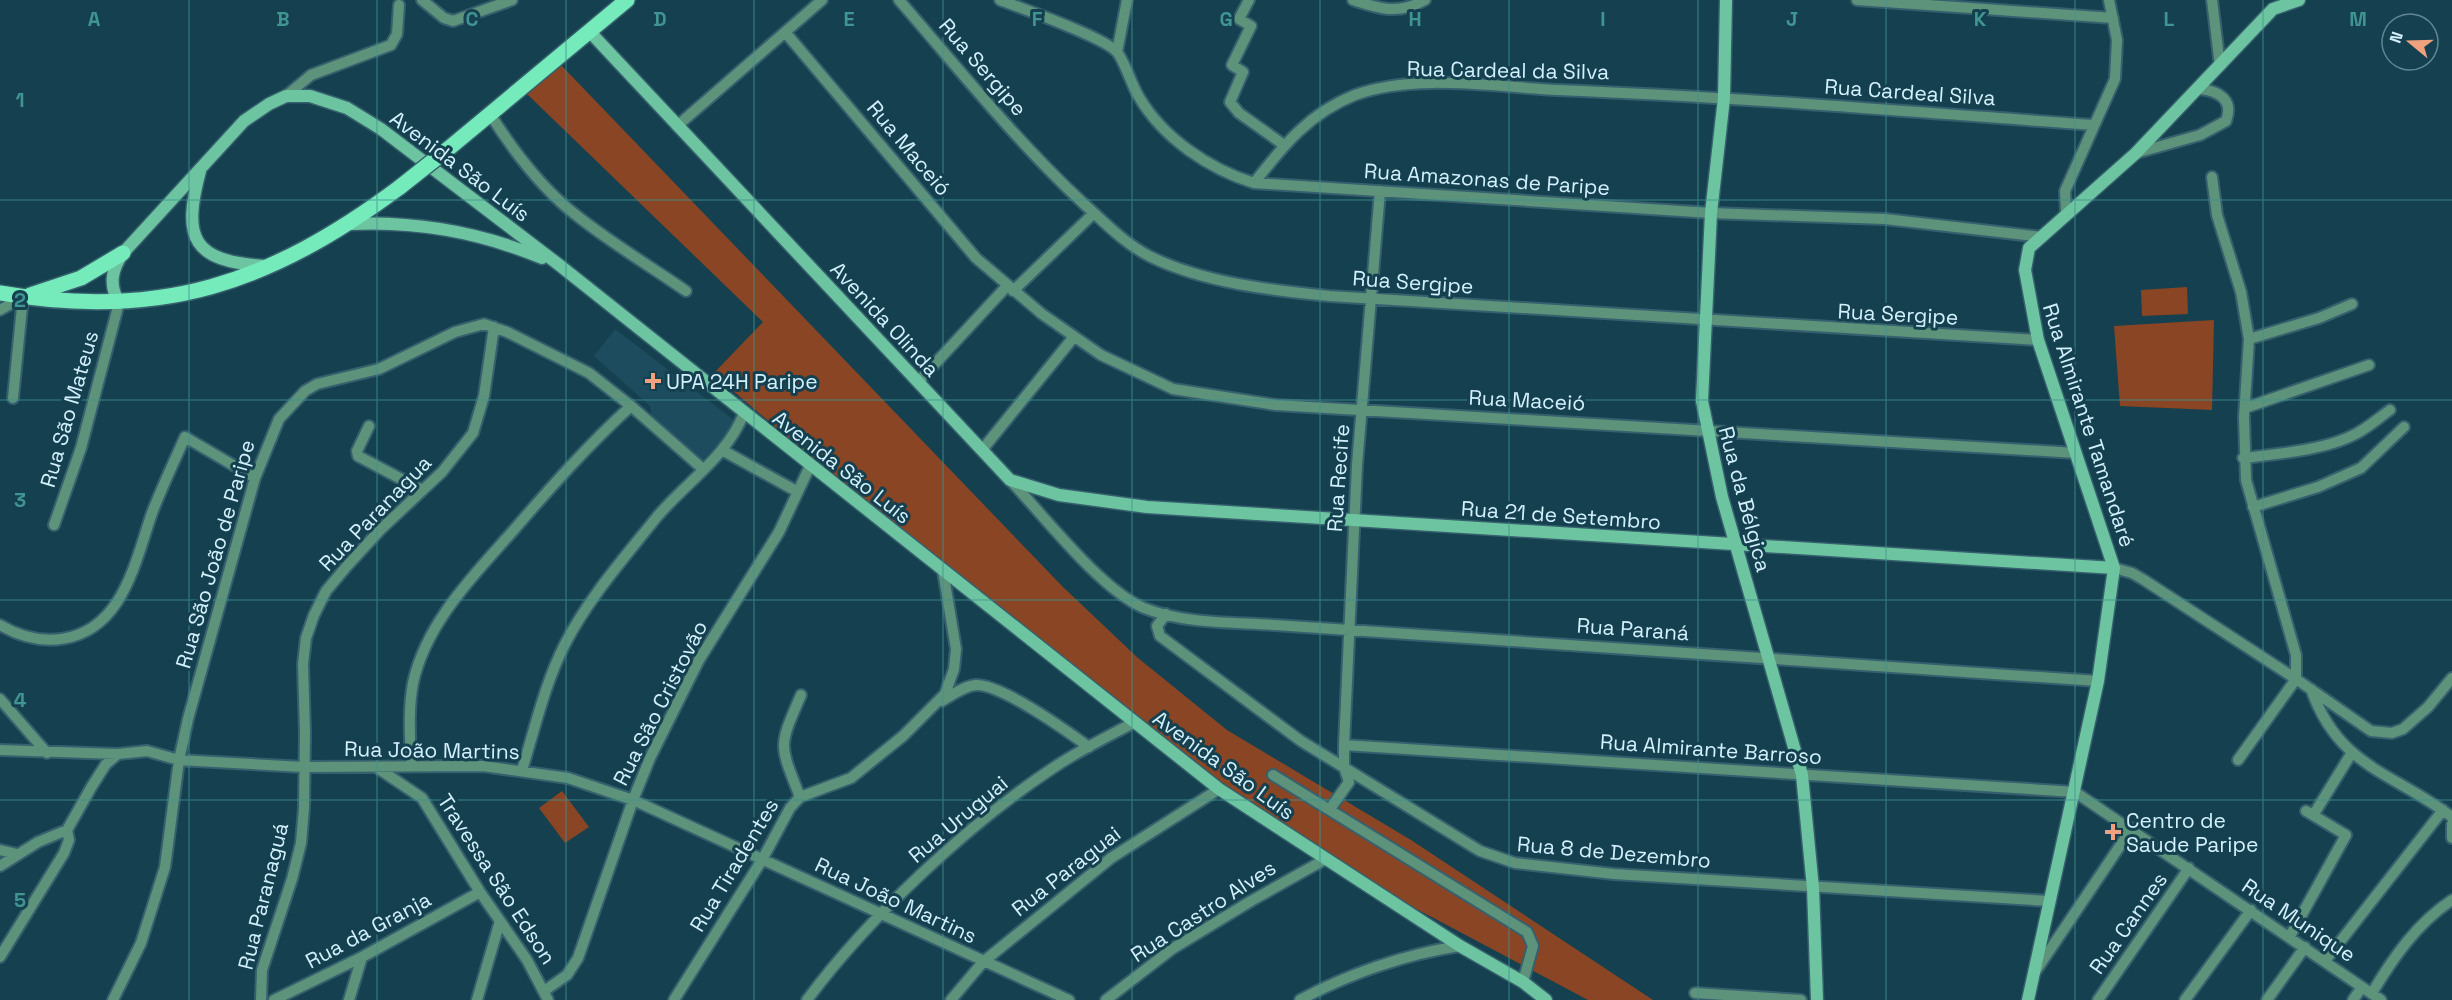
<svg xmlns="http://www.w3.org/2000/svg" width="2452" height="1000" font-family="'Space Grotesk',sans-serif">
<style>
.built{fill:#1c4c5d}
.green{fill:#894524}
.lines{fill:none;stroke-linecap:round;stroke-linejoin:round}
.minor-casing{stroke:#37606e;stroke-width:14}
.secondary-casing{stroke:#37606e;stroke-width:15}
.primary-casing{stroke:#37606e;stroke-width:18}
.minor{stroke:#5d937b;stroke-width:10}
.secondary{stroke:#6cc5a0;stroke-width:12}
.primary{stroke:#75ebbc;stroke-width:15}
.primary-bridge-casing{stroke:#37606e;stroke-width:18;stroke-linecap:butt}
.primary-bridge{stroke:#75ebbc;stroke-width:15}
.grid{fill:none;stroke:#409592;stroke-width:1.5;stroke-opacity:0.55}
.poi-dot{fill:#f1a17d;stroke:#15404f;stroke-width:2}
.labels{text-anchor:middle;dominant-baseline:central;stroke-width:6;stroke-linejoin:round;paint-order:stroke}
.street-label{font-size:21px;fill:#d3f1fd;stroke:#15404f}
.poi-label{font-size:21px;fill:#d3f1fd;stroke:#15404f;text-anchor:start}
.grid-label{font-size:20px;text-anchor:middle;font-weight:bold;fill:#409592;stroke:#15404f;stroke-width:6;stroke-linejoin:round;paint-order:stroke}
</style>
<rect width="100%" height="100%" fill="#15404f"/>
<path class="built" d="M 615,329 L 735,421 L 723,439 L 701,461 L 652,418 L 650,406 L 594,356 Z"/>
<path class="green" d="M 561,65 L 1063,587 L 1138,658 L 1227,730 L 1411,840 L 1653,1000 L 1588,1000 L 1324,860 L 1222,791 L 943,569 L 713,374 L 763,322 L 527,94 Z
M 2187,287 L 2188,314 L 2142,316 L 2141,290 Z
M 2214,320 L 2212,410 L 2120,406 L 2114,326 Z
M 562,791 L 589,827 L 565,843 L 539,808 Z"/>
<g class="lines">
<defs>
<path id="minor" d="M 422,0 L 444,18 L 453,21 L 512,0
M 899,0 C 959,69 1016,141 1083,203 C 1104,222 1125,244 1151,257 C 1205,283 1270,290 1329,296 L 2038,340
M 1000,0 C 1023,9 1104,37 1117,52 C 1124,60 1132,86 1139,97 C 1163,138 1209,169 1254,183 L 1711,213 L 1885,219 L 2042,237
M 1249,0 L 1239,19 L 1251,26 L 1232,65 L 1243,72 L 1230,102 L 1239,113 L 1284,145
M 1353,0 C 1380,9 1398,15 1425,0
M 1857,0 L 2113,18
M 2212,0 L 2220,66
M 785,32 L 976,258 L 1042,314 L 1101,355 L 1173,389 L 1276,405 L 2076,453
M 1117,52 L 1127,0
M 286,96 L 311,75 L 391,45 L 397,34 L 399,5
M 490,114 C 514,152 541,188 576,215 C 611,243 650,266 686,291
M 677,126 L 822,0
M 2136,153 L 2200,135 L 2226,121 C 2234,100 2219,91 2200,89
M 2212,177 L 2217,215 L 2241,292 L 2249,339 L 2244,417 L 2246,480 L 2296,655 L 2296,679 L 2238,760
M 1254,183 C 1283,146 1309,113 1355,95 C 1413,73 1497,87 1558,90 C 1737,97 1915,112 2093,125
M 2066,212 L 2065,191 L 2115,79 L 2117,40 L 2109,0
M 1013,291 L 1094,213
M 0,310 L 23,297
M 2249,339 L 2319,318 L 2352,304
M 918,382 L 1007,286
M 13,398 L 23,297
M 2245,408 L 2369,365
M 369,426 L 357,451 L 358,456 L 422,490
M 722,450 L 798,492
M 982,450 L 1073,338
M 2243,458 C 2277,454 2329,450 2359,432 C 2370,426 2380,417 2390,410
M 1010,480 C 1044,516 1101,590 1144,608 C 1184,624 1233,622 1275,625 L 2098,681
M 2253,507 L 2318,487 L 2361,468 L 2404,427
M 54,525 L 81,448 L 119,303
M 2114,568 L 2132,573 L 2144,580 L 2296,679 L 2371,731 L 2392,733 L 2403,729 L 2428,707 L 2452,678
M 1166,614 L 1157,626 L 1160,636 L 1301,741 L 1480,851 L 1515,863 L 1614,874 L 2050,901
M 0,625 C 41,649 89,645 117,602 C 134,576 142,542 152,513 C 162,487 174,462 185,437 L 255,478
M 2311,689 C 2339,768 2393,772 2452,817
M 0,699 L 47,753
M 942,701 C 952,695 964,686 976,685 C 1001,684 1067,731 1089,747
M 1344,745 L 2075,792 L 2381,1000
M 0,750 L 118,754 L 147,751 L 179,760 L 303,767 L 483,766 L 568,778 L 633,800 L 1069,1000
M 411,765 C 410,737 408,710 413,683 C 426,623 473,576 512,532 C 550,488 588,445 631,406
M 376,767 L 422,798 L 480,892 L 527,960 L 548,1000
M 522,770 C 535,728 545,683 565,644 C 588,599 624,558 656,518 C 685,483 727,457 744,413
M 1273,775 L 1527,932 L 1533,946 L 1523,982
M 800,797 C 779,743 778,748 801,695
M 1330,809 L 1349,782 L 1344,767 L 1344,745 L 1357,465 L 1380,191
M 2314,814 L 2351,754
M 2452,824 L 2452,838
M 0,850 L 17,854
M 0,866 L 38,842 L 67,830 L 92,786 L 106,764 L 118,754
M 2290,936 L 2346,835 L 2306,811
M 0,957 L 64,853 L 69,840 L 67,830
M 2325,961 L 2443,810
M 2035,972 L 2132,828
M 544,991 L 567,975 L 578,958 L 633,800 L 650,758 L 699,660 L 779,532 L 810,466
M 1695,993 L 1801,1000
M 2372,993 C 2393,958 2417,923 2452,900
M 113,1000 L 141,943 L 165,867 L 179,760 L 188,719 L 255,478 L 279,419 L 305,391 L 317,384 L 379,369 L 455,332 L 484,324 L 507,332 L 589,373 L 631,406 L 703,469
M 261,1000 L 262,970 L 292,879 L 301,843 L 304,808 L 305,733 L 303,664 L 306,638 L 314,615 L 326,591 L 347,566 L 380,530 L 442,472 L 473,433 L 484,396 L 494,327
M 274,1000 L 362,957 L 480,892
M 349,1000 L 362,957
M 477,1000 L 500,921
M 674,1000 L 762,860 L 790,808 L 800,797 L 851,778 L 903,736 L 945,694 L 954,669 L 956,649 L 943,571
M 807,1000 C 869,917 967,825 1053,768 C 1078,751 1107,737 1133,723
M 951,1000 L 983,962 L 1111,858 L 1219,789
M 1106,1000 L 1172,949 L 1251,901 L 1324,860
M 1300,1000 C 1348,974 1406,954 1460,946
M 2098,1000 L 2189,868
M 2185,1000 L 2251,910
M 2267,1000 L 2305,947
M 2353,1000 L 2362,987"/>
<path id="secondary" d="M 1726,0 L 1724,98 L 1711,213 L 1702,401 L 1722,497 L 1802,775 L 1813,888 L 1817,1000
M 590,32 L 1010,480 L 1059,495 L 1147,507 L 2114,568
M 200,171 C 182,239 192,261 265,266
M 350,224 C 418,221 479,232 542,258
M 119,303 C 109,285 111,271 123,253 L 244,121 L 269,104 L 286,96 L 310,96 L 347,108 L 381,129 L 558,264 L 1219,789 L 1460,946 L 1523,982 L 1546,1000
M 2028,1000 L 2098,681 L 2114,568 L 2038,340 L 2025,270 L 2029,248 L 2136,153 L 2273,9 L 2299,0"/>
<path id="primary" d="M 448,149 L 627,0
M 0,293 C 161,321 271,283 400,187
M 30,295 L 81,278 L 123,253"/>
</defs>
<use href="#minor" class="minor-casing"/>
<use href="#secondary" class="secondary-casing"/>
<use href="#primary" class="primary-casing"/>
<use href="#minor" class="minor"/>
<use href="#secondary" class="secondary"/>
<use href="#primary" class="primary"/>
<defs>
<path id="primary-bridge" d="M 400,187 L 448,149"/>
</defs>
<use href="#primary-bridge" class="primary-bridge-casing"/>
<use href="#primary-bridge" class="primary-bridge"/>
</g>
<path class="grid" d="M 189,0 L 189,1000M 377,0 L 377,1000M 566,0 L 566,1000M 754,0 L 754,1000M 943,0 L 943,1000M 1132,0 L 1132,1000M 1320,0 L 1320,1000M 1509,0 L 1509,1000M 1698,0 L 1698,1000M 1886,0 L 1886,1000M 2075,0 L 2075,1000M 2263,0 L 2263,1000M 0,200 L 2452,200M 0,400 L 2452,400M 0,600 L 2452,600M 0,800 L 2452,800"/>
<g class="poi-dot">
<path d="M650 372h6v6h6v6h-6v6h-6v-6h-6v-6h6z"/>
<path d="M2110 823h6v6h6v6h-6v6h-6v-6h-6v-6h6z"/>
</g>
<g class="labels">
<g class="street-label">
<text transform="translate(983 67) rotate(49)">Rua Sergipe</text>
<text transform="translate(1508 70) rotate(1)">Rua Cardeal da Silva</text>
<text transform="translate(1910 92) rotate(4)">Rua Cardeal Silva</text>
<text transform="translate(909 148) rotate(50)">Rua Maceió</text>
<text transform="translate(460 166) rotate(37)">Avenida São Luís</text>
<text transform="translate(1487 179) rotate(4)">Rua Amazonas de Paripe</text>
<text transform="translate(1413 282) rotate(4)">Rua Sergipe</text>
<text transform="translate(1898 314) rotate(3)">Rua Sergipe</text>
<text transform="translate(885 319) rotate(47)">Avenida Olinda</text>
<text transform="translate(1527 400) rotate(3)">Rua Maceió</text>
<text transform="translate(69 409) rotate(-74)">Rua São Mateus</text>
<text transform="translate(2089 425) rotate(72)">Rua Almirante Tamandaré</text>
<text transform="translate(842 467) rotate(38)">Avenida São Luís</text>
<text transform="translate(1338 478) rotate(-86)">Rua Recife</text>
<text transform="translate(1745 499) rotate(75)">Rua da Bélgica</text>
<text transform="translate(375 513) rotate(-46)">Rua Paranagua</text>
<text transform="translate(1561 515) rotate(4)">Rua 21 de Setembro</text>
<text transform="translate(215 554) rotate(-74)">Rua São João de Paripe</text>
<text transform="translate(1633 629) rotate(4)">Rua Paraná</text>
<text transform="translate(660 703) rotate(-63)">Rua São Cristovão</text>
<text transform="translate(1711 749) rotate(4)">Rua Almirante Barroso</text>
<text transform="translate(432 750) rotate(1)">Rua João Martins</text>
<text transform="translate(1224 765) rotate(36)">Avenida São Luís</text>
<text transform="translate(958 819) rotate(-40)">Rua Uruguai</text>
<text transform="translate(1614 852) rotate(5)">Rua 8 de Dezembro</text>
<text transform="translate(734 865) rotate(-59)">Rua Tiradentes</text>
<text transform="translate(1066 871) rotate(-38)">Rua Paraguai</text>
<text transform="translate(497 879) rotate(57)">Travessa São Edson</text>
<text transform="translate(263 896) rotate(-76)">Rua Paranaguá</text>
<text transform="translate(896 900) rotate(25)">Rua João Martins</text>
<text transform="translate(1203 911) rotate(-33)">Rua Castro Alves</text>
<text transform="translate(2299 920) rotate(34)">Rua Munique</text>
<text transform="translate(2128 923) rotate(-55)">Rua Cannes</text>
<text transform="translate(368 930) rotate(-28)">Rua da Granja</text>
</g>
<g class="poi-label">
<text x="666" y="381">UPA 24H Paripe</text>
<text x="2126" y="820">Centro de<tspan x="2126" dy="24">Saude Paripe</tspan></text>
</g>
</g>
<g class="grid-label">
<text x="94" y="26">A</text>
<text x="283" y="26">B</text>
<text x="472" y="26">C</text>
<text x="660" y="26">D</text>
<text x="849" y="26">E</text>
<text x="1037" y="26">F</text>
<text x="1226" y="26">G</text>
<text x="1415" y="26">H</text>
<text x="1603" y="26">I</text>
<text x="1792" y="26">J</text>
<text x="1980" y="26">K</text>
<text x="2169" y="26">L</text>
<text x="2358" y="26">M</text>
<text x="20" y="107">1</text>
<text x="20" y="307">2</text>
<text x="20" y="507">3</text>
<text x="20" y="707">4</text>
<text x="20" y="907">5</text>
</g>
<g transform="translate(2410 42) rotate(289)"><circle r="28" fill="#15404f" stroke="#618795" stroke-width="1.5"/>
<path d="M0-4.5L10 22L0 15L-10 22Z" fill="#f1a17d"/>
<text y="-9" font-size="16" font-weight="bold" text-anchor="middle" fill="#d3f1fd">N</text>
</g>
</svg>
